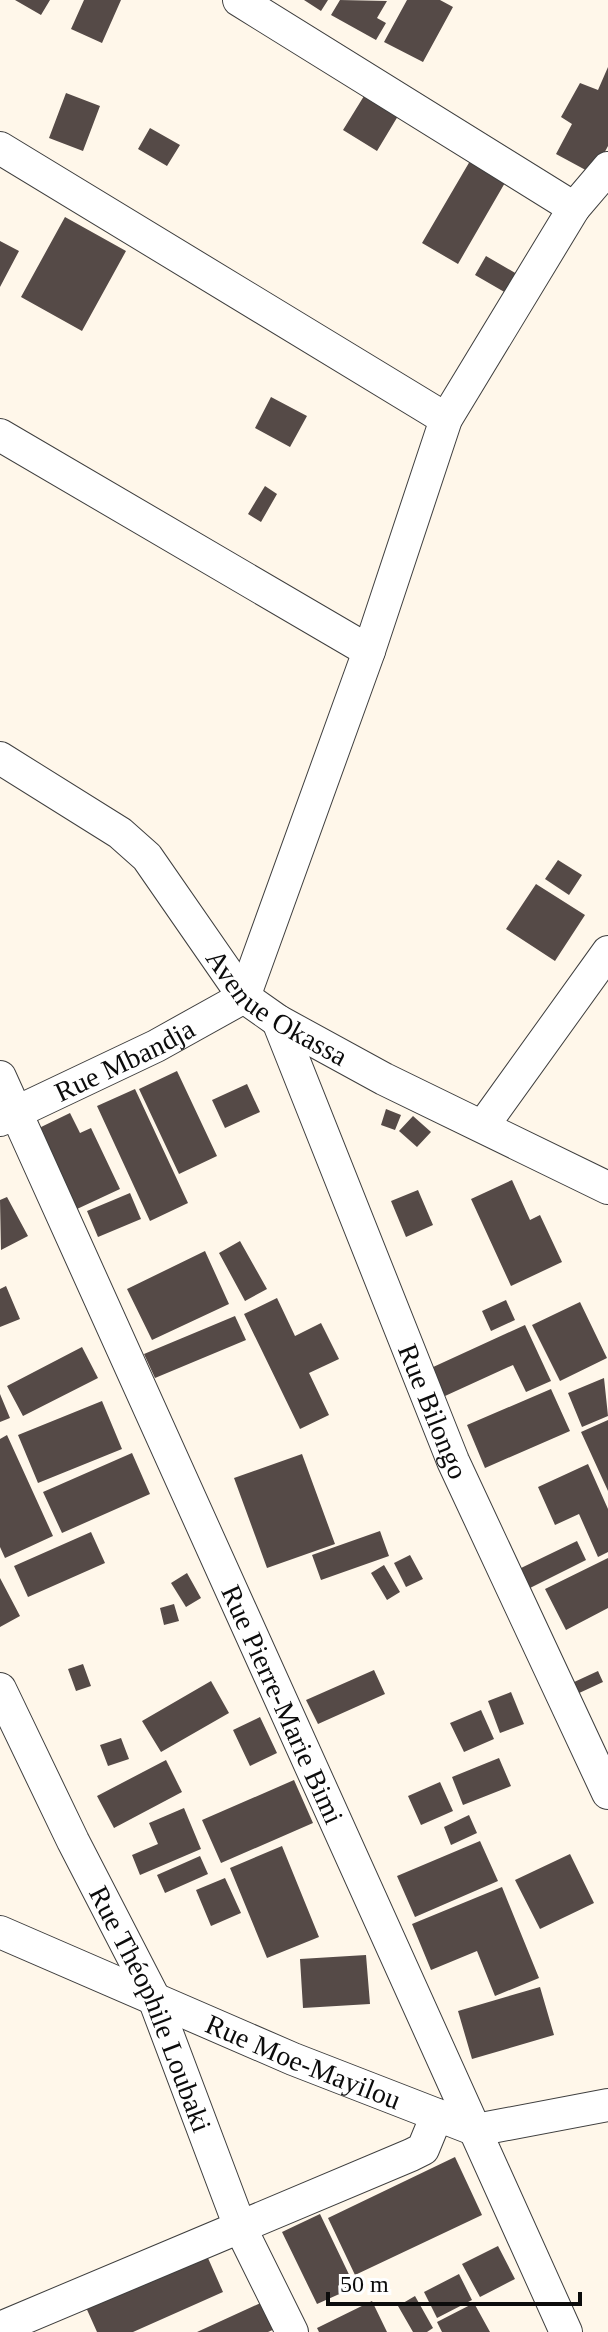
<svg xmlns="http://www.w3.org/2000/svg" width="608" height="2332" font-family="'Times New Roman',serif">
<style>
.building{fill:#554a47}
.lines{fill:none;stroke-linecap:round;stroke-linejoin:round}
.minor-casing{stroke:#3f3f3f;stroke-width:34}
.minor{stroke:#fff;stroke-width:32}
.labels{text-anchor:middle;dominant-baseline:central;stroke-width:8;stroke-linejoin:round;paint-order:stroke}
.street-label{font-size:28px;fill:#0c0c0c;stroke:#fff}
</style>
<rect width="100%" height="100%" fill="#fff7ea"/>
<path class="building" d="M 15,0 L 50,0 L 41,15 Z
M 84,0 L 121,0 L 102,43 L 71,29 Z
M 304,0 L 328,0 L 321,11 Z
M 340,0 L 387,1 L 377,18 L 386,23 L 376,40 L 331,15 Z
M 407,0 L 440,0 L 453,7 L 423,62 L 384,42 Z
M 608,67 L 608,146 L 593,174 L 556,154 L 572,124 L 561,117 L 580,83 L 598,90 Z
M 66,93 L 100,106 L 83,151 L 49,138 Z
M 364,96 L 398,116 L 377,151 L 343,130 Z
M 150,128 L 180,145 L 167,166 L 138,149 Z
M 470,161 L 506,181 L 458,264 L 422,243 Z
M 65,217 L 126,251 L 82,331 L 21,297 Z
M 0,241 L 19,251 L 0,287 Z
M 486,256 L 529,281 L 518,300 L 475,275 Z
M 271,397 L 307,416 L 290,447 L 255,428 Z
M 265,486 L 277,494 L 261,522 L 248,514 Z
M 558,860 L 582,875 L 569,895 L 545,879 Z
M 536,884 L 585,915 L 555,961 L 506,929 Z
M 177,1071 L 217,1156 L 179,1174 L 139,1089 Z
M 247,1084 L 260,1112 L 225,1128 L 212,1100 Z
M 135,1089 L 188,1203 L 150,1221 L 97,1106 Z
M 386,1109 L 401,1115 L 395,1130 L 381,1125 Z
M 70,1113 L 80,1133 L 91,1128 L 120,1189 L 77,1209 L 39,1128 Z
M 413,1116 L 431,1132 L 417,1147 L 399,1131 Z
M 512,1180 L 530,1220 L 540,1215 L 562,1262 L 511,1286 L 471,1199 Z
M 418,1190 L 433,1225 L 406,1237 L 391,1201 Z
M 130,1193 L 141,1219 L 98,1237 L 87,1211 Z
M 7,1197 L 28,1236 L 1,1250 L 0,1200 Z
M 240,1241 L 267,1289 L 245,1301 L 219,1253 Z
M 205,1251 L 229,1304 L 152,1340 L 127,1289 Z
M 6,1286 L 20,1319 L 0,1327 L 0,1289 Z
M 277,1298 L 295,1336 L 321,1323 L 339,1359 L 309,1373 L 329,1415 L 300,1429 L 244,1314 Z
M 506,1300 L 515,1320 L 491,1331 L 482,1311 Z
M 580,1302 L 607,1358 L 560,1381 L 532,1325 Z
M 235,1316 L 246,1340 L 155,1378 L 144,1354 Z
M 525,1325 L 551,1381 L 526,1392 L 513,1365 L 445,1396 L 431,1368 Z
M 82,1347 L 98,1378 L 23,1416 L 7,1386 Z
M 604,1378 L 608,1416 L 582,1427 L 568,1393 Z
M 551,1389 L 570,1431 L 485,1468 L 467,1425 Z
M 0,1394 L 10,1418 L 0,1422 Z
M 102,1401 L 122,1449 L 38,1483 L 18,1435 Z
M 608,1420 L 608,1491 L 581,1432 Z
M 7,1435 L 53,1536 L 5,1558 L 0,1547 L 0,1439 Z
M 132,1453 L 150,1494 L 62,1533 L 43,1492 Z
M 302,1454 L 335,1544 L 267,1568 L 234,1478 Z
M 588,1464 L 608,1509 L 608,1552 L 598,1557 L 579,1514 L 555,1525 L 538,1487 Z
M 380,1531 L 389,1556 L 321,1580 L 312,1555 Z
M 91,1532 L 105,1563 L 28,1597 L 14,1566 Z
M 577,1541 L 586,1560 L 530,1588 L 521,1568 Z
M 410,1555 L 423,1579 L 406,1587 L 394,1563 Z
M 608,1558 L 608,1608 L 566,1630 L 545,1589 Z
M 384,1565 L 400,1592 L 387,1600 L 371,1573 Z
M 187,1573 L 201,1598 L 186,1607 L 171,1583 Z
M 0,1578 L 20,1616 L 0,1627 Z
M 174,1604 L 179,1621 L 164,1625 L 160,1608 Z
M 83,1664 L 91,1686 L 76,1691 L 68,1669 Z
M 374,1670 L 385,1694 L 318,1724 L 306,1700 Z
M 598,1671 L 603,1682 L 577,1694 L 572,1683 Z
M 211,1681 L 229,1713 L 161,1752 L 142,1721 Z
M 511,1692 L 524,1724 L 500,1733 L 488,1701 Z
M 481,1710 L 494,1739 L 464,1752 L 450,1723 Z
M 260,1717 L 277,1753 L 250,1766 L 233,1730 Z
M 121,1738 L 129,1759 L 108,1766 L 100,1745 Z
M 499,1758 L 511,1786 L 463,1805 L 452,1777 Z
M 166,1760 L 182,1792 L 114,1828 L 97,1796 Z
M 294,1780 L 313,1823 L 221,1863 L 202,1820 Z
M 440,1782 L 453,1811 L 421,1825 L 408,1796 Z
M 184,1808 L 201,1849 L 140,1875 L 132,1855 L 158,1844 L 149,1823 Z
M 469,1815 L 477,1833 L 451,1845 L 444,1827 Z
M 480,1841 L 498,1881 L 415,1917 L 397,1876 Z
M 282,1846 L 319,1937 L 267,1958 L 230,1868 Z
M 570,1854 L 594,1903 L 540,1929 L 515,1880 Z
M 200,1856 L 208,1874 L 165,1893 L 157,1875 Z
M 225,1878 L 241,1913 L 211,1926 L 196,1890 Z
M 502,1887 L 539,1978 L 495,1996 L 477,1951 L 431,1970 L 412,1924 Z
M 366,1955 L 370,2004 L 303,2008 L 300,1959 Z
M 540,1987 L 554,2035 L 472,2059 L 458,2011 Z
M 455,2157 L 482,2215 L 355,2275 L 328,2218 Z
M 320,2214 L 355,2287 L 317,2304 L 282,2232 Z
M 498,2246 L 515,2279 L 480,2297 L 462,2264 Z
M 204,2249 L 223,2292 L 133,2332 L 97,2332 L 84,2303 Z
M 459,2274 L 472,2300 L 437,2318 L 424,2292 Z
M 415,2296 L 433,2328 L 427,2332 L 413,2332 L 398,2306 Z
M 265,2301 L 277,2328 L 268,2332 L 197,2332 Z
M 372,2301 L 387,2332 L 319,2332 L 317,2328 Z
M 474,2303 L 490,2332 L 442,2332 L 437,2322 Z"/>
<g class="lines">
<defs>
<g id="minor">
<path d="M 239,0 L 574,208"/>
<path d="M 0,148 L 446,419"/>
<path d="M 0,435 L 369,651"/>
<path id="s1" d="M 0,758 L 120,833 L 147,857 L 244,997 L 278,1021 L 384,1079 L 608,1188"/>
<path d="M 244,997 L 369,651 L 446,419 L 574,208 L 608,168"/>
<path id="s2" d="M 278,1021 L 453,1461 L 608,1793"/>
<path id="s3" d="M 0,1077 L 566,2332"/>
<path id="s4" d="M 0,1120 L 156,1046 L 244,997"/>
<path d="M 483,1126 L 608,952"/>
<path id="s5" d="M 0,1689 L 73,1841 L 153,1996 L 240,2227 L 292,2332"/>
<path id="s6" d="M 0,1932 L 293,2059 L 476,2130 L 608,2105"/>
<path d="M 0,2328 L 411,2155 L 423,2149 L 437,2115"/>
</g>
</defs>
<use href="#minor" class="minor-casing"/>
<use href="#minor" class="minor"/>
</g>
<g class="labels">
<g class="street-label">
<text stroke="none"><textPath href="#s1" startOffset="380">Avenue Okassa</textPath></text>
<text stroke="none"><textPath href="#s4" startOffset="138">Rue Mbandja</textPath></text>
<text stroke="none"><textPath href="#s2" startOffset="420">Rue Bilongo</textPath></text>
<text stroke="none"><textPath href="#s3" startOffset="688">Rue Pierre-Marie Bimi</textPath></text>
<text stroke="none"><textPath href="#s5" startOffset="354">Rue Théophile Loubaki</textPath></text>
<text stroke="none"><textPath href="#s6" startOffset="330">Rue Moe-Mayilou</textPath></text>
</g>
</g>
<path d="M328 2292v12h252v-12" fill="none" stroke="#0c0c0c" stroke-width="4"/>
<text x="340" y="2292" font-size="24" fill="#0c0c0c" stroke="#ffffff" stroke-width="6" paint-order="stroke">50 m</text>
</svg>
